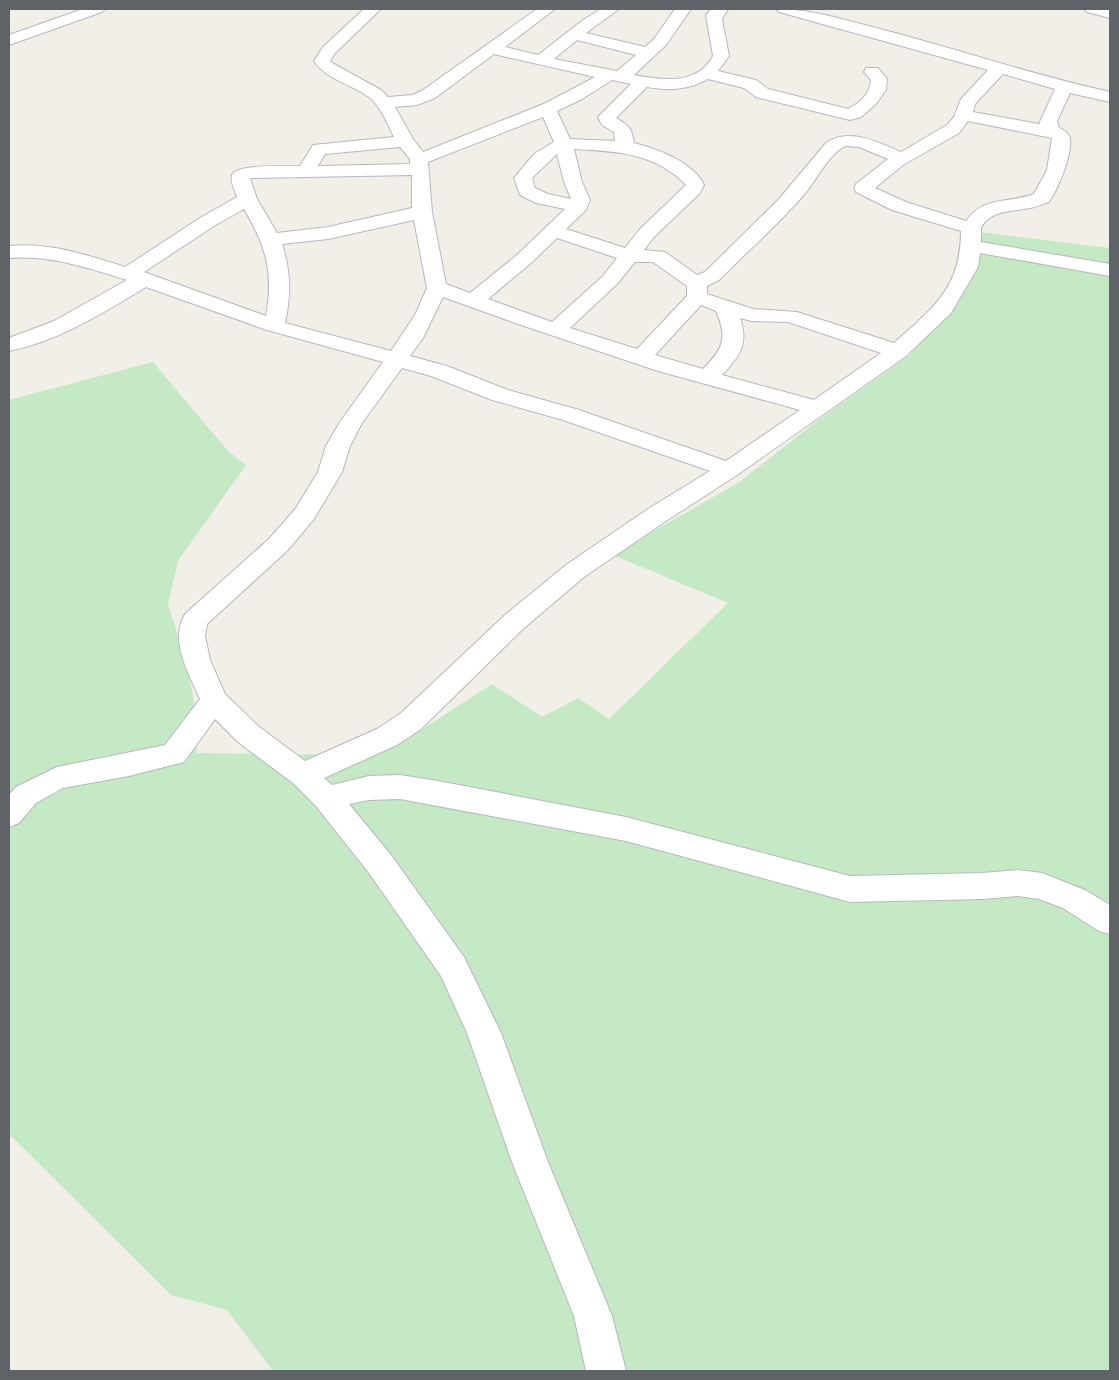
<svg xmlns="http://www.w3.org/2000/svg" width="1119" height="1380" font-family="'Public Sans',sans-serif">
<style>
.green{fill:#c5e8c5}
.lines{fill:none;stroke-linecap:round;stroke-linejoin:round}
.minor-casing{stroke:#b5b8bc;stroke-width:2}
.minor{fill:#fff;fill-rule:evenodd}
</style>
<rect width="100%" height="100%" fill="#f1efe8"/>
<path class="green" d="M 971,231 L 1110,248 L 1110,1371 L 273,1371 L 227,1310 L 171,1295 L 9,1134 L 9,400 L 153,362 L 228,451 L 246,465 L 178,561 L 168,604 L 184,655 L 193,694 L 197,753 L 353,755 L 418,732 L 492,684 L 542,717 L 578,698 L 609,719 L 728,603 L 615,556 L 622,549 L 738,483 L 821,418 L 911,354 L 970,271 Z"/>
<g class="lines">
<defs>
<path id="minor" d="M 83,9 L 105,9 L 102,12 L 9,45 L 9,35 Z
M 364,9 L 381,9 L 335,53 L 330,61 L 334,64 L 381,90 L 388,97 L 413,95 L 423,90 L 537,9 L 555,9 L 505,47 L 538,55 L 583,20 L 601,9 L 619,9 L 586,33 L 645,47 L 654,39 L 675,9 L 691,9 L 666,45 L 634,75 C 661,80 697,86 713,56 L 706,15 L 711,9 L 728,9 L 722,19 L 729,56 L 718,71 L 756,80 L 768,89 L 848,109 C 860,103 870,94 871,80 L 864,72 L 866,68 L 878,68 L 887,79 L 886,90 L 876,104 L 861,117 L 850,120 L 756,97 L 744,88 L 708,79 C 688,90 670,91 647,87 L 616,118 C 630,127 631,126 634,143 C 657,149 688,160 702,181 L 704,185 L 700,193 L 654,237 L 644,250 L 665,252 L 697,275 L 705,272 L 779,199 L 826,143 C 849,127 878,142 901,152 L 947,125 L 954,117 L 961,99 L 988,70 L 779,12 L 776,9 C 813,9 848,21 884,30 C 960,50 1033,75 1110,92 L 1110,102 L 1070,93 L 1057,121 L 1059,128 C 1064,130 1069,133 1070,139 C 1072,156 1058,189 1049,202 C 1043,204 1036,207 1030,208 C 1012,212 991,209 981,228 L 981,242 L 1110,264 L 1110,276 L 980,253 L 978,267 L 951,313 L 906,356 L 737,475 L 666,521 L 584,577 L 523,629 L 421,729 L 397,745 L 324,778 L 332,785 L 369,776 L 400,775 L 438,781 L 626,817 L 850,876 L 983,873 L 1018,870 L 1042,873 L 1085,890 L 1110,905 L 1110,934 L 1099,931 L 1063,908 L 1039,899 L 1018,896 L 983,899 L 850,902 L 626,841 L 400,799 L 369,800 L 349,804 L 391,855 L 464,957 L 501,1033 L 548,1162 L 612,1316 L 626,1371 L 586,1371 L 574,1316 L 512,1162 L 467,1033 L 441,976 L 369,873 L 316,806 L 293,783 L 238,742 L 215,719 L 184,762 L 129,776 L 63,788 L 36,803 L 19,823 L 9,827 L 9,795 L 16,787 L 57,767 L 165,745 L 200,699 C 189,674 169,641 185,614 L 269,539 L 296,508 L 318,472 L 326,446 L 340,422 L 383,362 L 267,330 L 146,287 C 103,313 59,341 9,351 L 9,338 L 54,321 L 127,280 C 87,268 52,255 9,258 L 9,246 C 49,242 87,255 125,267 L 200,218 L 237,197 C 235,191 230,182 232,175 C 235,164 289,166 300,166 L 313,145 L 394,137 C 387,124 381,106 369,97 C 351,84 327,80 314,61 L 323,47 ZM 577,40 L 636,55 L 617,71 L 554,59 ZM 494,54 L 595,77 L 546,103 L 423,152 L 413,139 L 395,107 L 417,105 L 435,98 ZM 1003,74 L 1055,89 L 1039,124 L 973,112 L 975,104 ZM 612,80 L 631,84 L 598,117 L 602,125 L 614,132 L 615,141 L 570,139 L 557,111 L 582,99 ZM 543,117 L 554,142 L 534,154 L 514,178 L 520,195 L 536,203 L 565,209 L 517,255 L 470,293 L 446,284 L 432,212 L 428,162 ZM 968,121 L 1052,138 L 1047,170 L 1034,194 C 1011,203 982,196 966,221 L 906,202 L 875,188 L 903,165 L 959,133 ZM 845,146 L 859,147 L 888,159 L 856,184 L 854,188 L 856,192 L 892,210 L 961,231 C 961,288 933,308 894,343 L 797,312 L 753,309 L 707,294 L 707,286 L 719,280 C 747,252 777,225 803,196 C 817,180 827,156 845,146 ZM 400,147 L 410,159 L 410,164 L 318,166 L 325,154 ZM 574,149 C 615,151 656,153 686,185 L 640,229 L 625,248 L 566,229 L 586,210 L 590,200 L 582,182 ZM 557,154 L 564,182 L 571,199 L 548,194 L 535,188 L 532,178 ZM 412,175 L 412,208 L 328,227 L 277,233 L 257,199 L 250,178 ZM 244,209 C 266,246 274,273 266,316 L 144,272 L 214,226 ZM 414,220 L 427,288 L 415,315 L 391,351 L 285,323 C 291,296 291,271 282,244 L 328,239 ZM 557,238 L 617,258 L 603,276 L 552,322 L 488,299 L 531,263 ZM 635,262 L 653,262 L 687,286 L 687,296 L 637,349 L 570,328 L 617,284 ZM 443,297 L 518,324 L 658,371 L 800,410 L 726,461 L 579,410 L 508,390 L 447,366 L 410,356 L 423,338 ZM 701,305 L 716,311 C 728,338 723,349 703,369 L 655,355 ZM 740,318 L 752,321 L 788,322 L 881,353 L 814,400 L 722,375 C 740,356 749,344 740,318 ZM 402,368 L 431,376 L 492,400 L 563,420 L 710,471 L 648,509 L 566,565 L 505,615 L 401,713 L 377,729 L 305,761 L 258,726 L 225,694 L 210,660 L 205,636 L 207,624 L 287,551 L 314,519 L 342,472 L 350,446 L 362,423 Z
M 1084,9 L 1110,9 L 1110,18 L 1087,12 Z"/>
</defs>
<use href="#minor" class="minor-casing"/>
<use href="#minor" class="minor"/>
</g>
<rect width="1119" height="1380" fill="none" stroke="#5f6368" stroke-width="20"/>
</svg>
